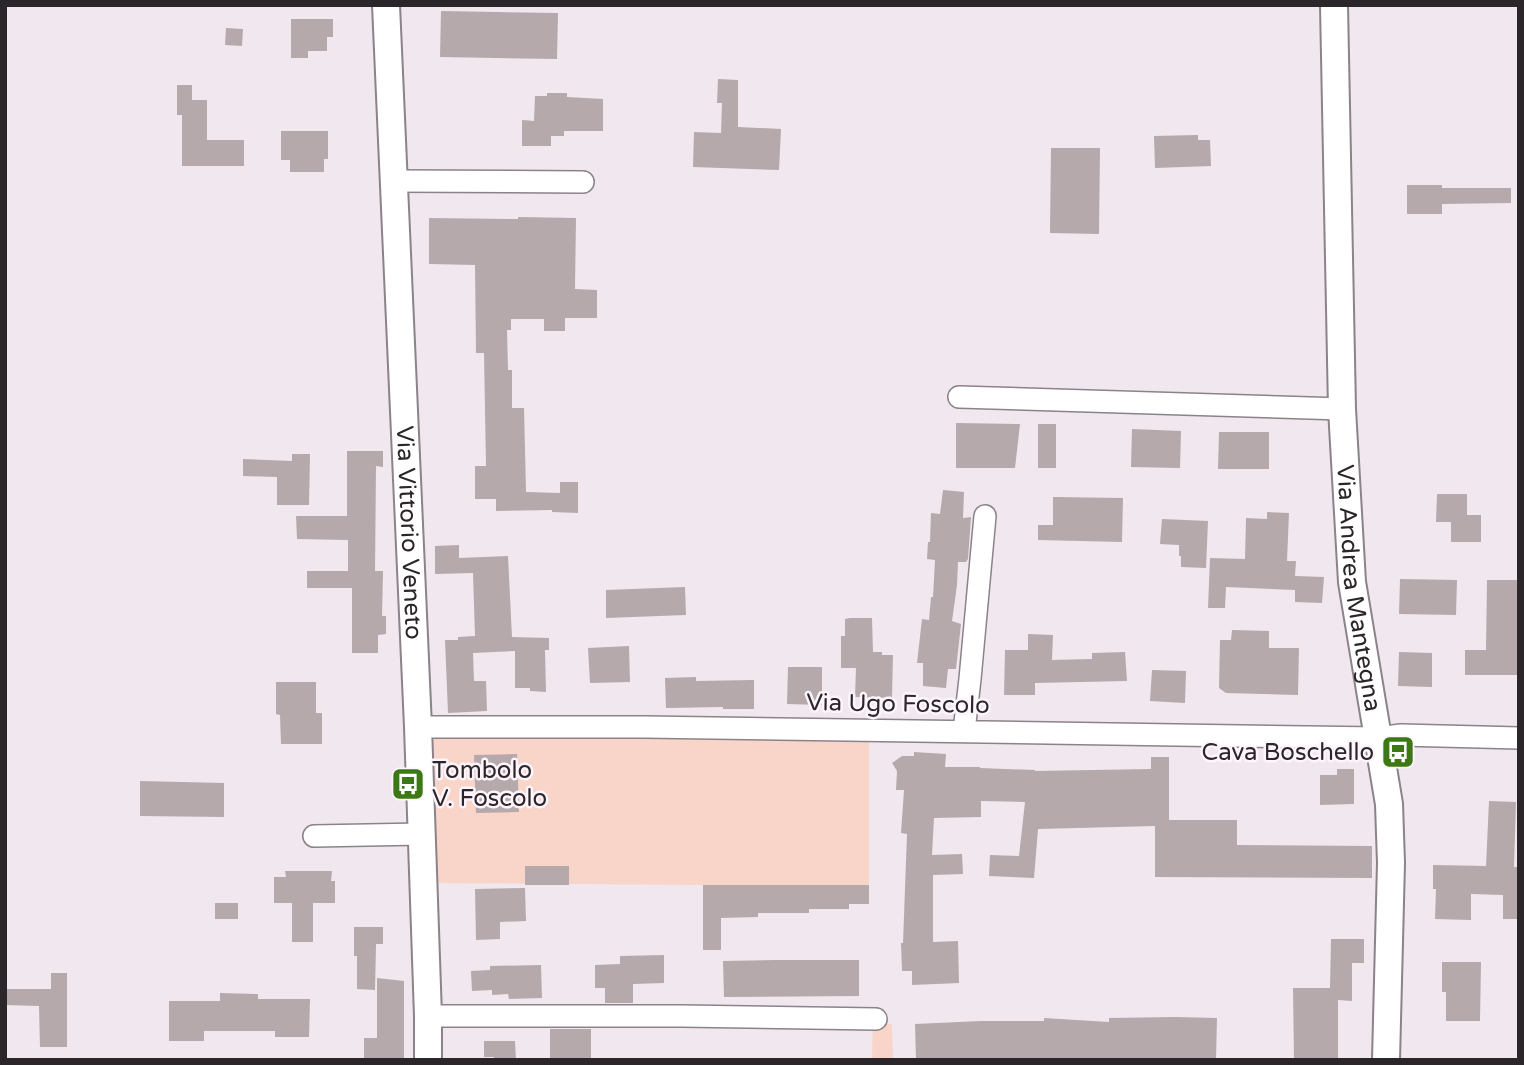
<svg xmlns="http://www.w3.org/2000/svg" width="1524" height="1065" font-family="'Varela Round',sans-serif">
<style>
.green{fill:#f9d4c8}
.building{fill:#b5a9ab}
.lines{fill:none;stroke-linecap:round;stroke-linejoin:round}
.minor-casing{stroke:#8b8389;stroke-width:24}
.major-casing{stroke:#8b8389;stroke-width:30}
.minor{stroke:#fff;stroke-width:21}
.major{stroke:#fff;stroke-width:26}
.labels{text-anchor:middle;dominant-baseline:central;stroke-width:5;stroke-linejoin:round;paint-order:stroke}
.street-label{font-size:24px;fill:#2a2629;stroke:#fef5fc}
.poi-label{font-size:24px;fill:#2a2629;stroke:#fef5fc;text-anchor:end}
</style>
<rect width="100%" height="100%" fill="#f1e7ef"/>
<path class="green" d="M 442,736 L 869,738 L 869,885 L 703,885 L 434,883 L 431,741 Z
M 873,1023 L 892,1024 L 893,1060 L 872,1060 Z"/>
<path class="building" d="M 441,11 L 558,13 L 557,59 L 440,57 Z
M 291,19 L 333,19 L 333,37 L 327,37 L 327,51 L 308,51 L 308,58 L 291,58 Z
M 226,28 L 243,29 L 242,46 L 225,45 Z
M 718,79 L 738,80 L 738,127 L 781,129 L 779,170 L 693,167 L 694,132 L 721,133 L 722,103 L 717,103 Z
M 177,85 L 192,85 L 192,100 L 207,100 L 207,140 L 244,140 L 244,166 L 182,166 L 182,115 L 177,115 Z
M 547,93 L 567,93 L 567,97 L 603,99 L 603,131 L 564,131 L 564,136 L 551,136 L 551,146 L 522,146 L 522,120 L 534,121 L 535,96 L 547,96 Z
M 281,131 L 328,131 L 328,159 L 324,159 L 324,172 L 290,172 L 290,160 L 281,160 Z
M 1198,135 L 1198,140 L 1210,140 L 1211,166 L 1155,168 L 1154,136 Z
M 1051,148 L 1100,148 L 1099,234 L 1050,233 Z
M 1407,185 L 1442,185 L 1442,188 L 1511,188 L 1511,203 L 1442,204 L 1442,214 L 1407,214 Z
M 518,217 L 576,218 L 575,289 L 597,290 L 597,318 L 565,318 L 565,331 L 544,331 L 544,319 L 511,319 L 511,330 L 507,330 L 508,370 L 512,370 L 512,408 L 524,408 L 526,492 L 560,493 L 560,482 L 578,482 L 578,513 L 552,512 L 552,510 L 496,511 L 496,499 L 475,499 L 475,466 L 486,466 L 484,353 L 476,353 L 475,265 L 429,264 L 429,218 L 518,219 Z
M 956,423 L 1020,424 L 1015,468 L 956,468 Z
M 1038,424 L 1056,424 L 1056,468 L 1038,468 Z
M 1132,429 L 1181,431 L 1180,468 L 1131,467 Z
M 1219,432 L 1269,432 L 1269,469 L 1218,469 Z
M 347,451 L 383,451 L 383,467 L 376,466 L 375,571 L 383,571 L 382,616 L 386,616 L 386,634 L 378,635 L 378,653 L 352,653 L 352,588 L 307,588 L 307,571 L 348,571 L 348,540 L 297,539 L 296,516 L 347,516 Z
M 292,454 L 310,454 L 309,505 L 277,505 L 277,477 L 243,476 L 243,459 L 292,461 Z
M 943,490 L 964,492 L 963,518 L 971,517 L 968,559 L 966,562 L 958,562 L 957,585 L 952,621 L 961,624 L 956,669 L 948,669 L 946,688 L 923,686 L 923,663 L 917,663 L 922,619 L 929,620 L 931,597 L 933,597 L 935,560 L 927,559 L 928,542 L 930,542 L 931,513 L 940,514 Z
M 1437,494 L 1467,494 L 1467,515 L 1481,515 L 1481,542 L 1451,542 L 1451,522 L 1436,522 Z
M 1053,497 L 1123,498 L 1122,542 L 1038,540 L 1038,525 L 1053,525 Z
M 1267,512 L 1289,513 L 1287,561 L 1296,561 L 1295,576 L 1324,577 L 1322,603 L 1295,602 L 1295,590 L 1226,587 L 1225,608 L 1208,608 L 1210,558 L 1245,559 L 1246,518 L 1267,519 Z
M 1162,519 L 1208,521 L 1206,568 L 1181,567 L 1181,556 L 1179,556 L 1179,545 L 1160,544 Z
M 459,545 L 459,558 L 508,556 L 512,637 L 549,638 L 549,650 L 545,650 L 546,692 L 530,691 L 530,688 L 515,688 L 515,651 L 473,653 L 474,681 L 486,681 L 487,711 L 448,713 L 445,640 L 458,640 L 458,637 L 475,636 L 473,573 L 435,574 L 435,546 Z
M 1400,579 L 1457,580 L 1456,615 L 1399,614 Z
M 1487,580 L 1518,580 L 1518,675 L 1465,675 L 1465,650 L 1486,650 Z
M 685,587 L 686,615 L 606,618 L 606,590 Z
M 850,618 L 872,618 L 873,652 L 882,652 L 882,655 L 893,655 L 892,698 L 855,697 L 856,668 L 841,668 L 841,636 L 845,636 L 845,619 Z
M 1232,630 L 1269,631 L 1269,648 L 1299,648 L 1298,695 L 1226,693 L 1219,688 L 1220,640 L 1231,640 Z
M 1028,634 L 1053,635 L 1052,660 L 1092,659 L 1092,653 L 1125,652 L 1127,681 L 1035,683 L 1035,695 L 1004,695 L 1005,650 L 1028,650 Z
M 629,646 L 630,682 L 590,683 L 588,648 Z
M 1399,652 L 1432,653 L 1432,687 L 1398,686 Z
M 788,667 L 822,667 L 822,705 L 787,704 Z
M 1152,670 L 1186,671 L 1185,703 L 1150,701 Z
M 696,677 L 696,681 L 754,680 L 754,709 L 723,709 L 723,707 L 666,708 L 665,678 Z
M 276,682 L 316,682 L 316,713 L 322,713 L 322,744 L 281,744 L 280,715 L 276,714 Z
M 914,752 L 946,754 L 945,767 L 980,767 L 980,768 L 1035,770 L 1035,771 L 1151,769 L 1151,757 L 1169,757 L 1169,820 L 1237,820 L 1237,845 L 1372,846 L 1372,878 L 1155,877 L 1155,826 L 1038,829 L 1034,878 L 989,876 L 990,855 L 1019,856 L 1025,802 L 981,801 L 981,817 L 934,818 L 932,855 L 962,854 L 963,874 L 933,875 L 933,942 L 958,941 L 959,983 L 912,985 L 912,971 L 902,971 L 901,943 L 903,943 L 907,834 L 901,833 L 904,790 L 896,790 L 897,771 L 892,763 L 902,756 L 914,756 Z
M 517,754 L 519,812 L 476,813 L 474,755 Z
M 1337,769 L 1354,769 L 1354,804 L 1320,805 L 1320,775 L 1337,775 Z
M 140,781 L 224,783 L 224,817 L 140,816 Z
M 1489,801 L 1516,802 L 1514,867 L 1519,867 L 1519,919 L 1503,919 L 1503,895 L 1471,894 L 1471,920 L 1435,919 L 1436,889 L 1433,889 L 1433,865 L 1486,866 Z
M 525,866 L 569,866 L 569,885 L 525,885 Z
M 285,871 L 332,871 L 331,881 L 335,881 L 335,903 L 313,903 L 313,942 L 292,942 L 292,903 L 274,903 L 274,877 L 286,877 Z
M 703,885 L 869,885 L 869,904 L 849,904 L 849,909 L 809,909 L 809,913 L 758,913 L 758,917 L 721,918 L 721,950 L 703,950 Z
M 525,888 L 526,921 L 500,922 L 500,939 L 476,940 L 475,889 Z
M 215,903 L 238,903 L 238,919 L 215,919 Z
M 354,927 L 383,927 L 383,944 L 376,944 L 375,990 L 357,989 L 357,956 L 354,956 Z
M 1331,939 L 1364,939 L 1364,963 L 1352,963 L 1352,1001 L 1338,1000 L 1338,1060 L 1294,1060 L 1293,988 L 1330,988 Z
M 664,955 L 664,983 L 633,984 L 633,1003 L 605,1003 L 605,988 L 595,988 L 595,965 L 620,964 L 620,956 Z
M 778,960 L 859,960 L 859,996 L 724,997 L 723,961 Z
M 1442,962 L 1481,962 L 1480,1021 L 1446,1021 L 1446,992 L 1442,992 Z
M 541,965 L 542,998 L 509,999 L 508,994 L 492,995 L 492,990 L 472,991 L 471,971 L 490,970 L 490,966 Z
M 51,973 L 67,973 L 67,1047 L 40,1047 L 39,1006 L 5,1005 L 5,989 L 51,989 Z
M 377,978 L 404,981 L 404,1060 L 364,1060 L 364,1038 L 377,1038 Z
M 220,993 L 258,994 L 258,999 L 310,999 L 309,1037 L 275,1037 L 275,1031 L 204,1031 L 204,1041 L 169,1041 L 169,1001 L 220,1001 Z
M 1175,1017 L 1217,1018 L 1216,1060 L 916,1060 L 915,1024 L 981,1021 L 1044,1021 L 1044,1018 L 1109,1022 L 1109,1018 Z
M 550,1029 L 591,1029 L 591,1060 L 550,1060 Z
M 484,1041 L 515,1041 L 516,1060 L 494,1060 L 494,1057 L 484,1057 Z"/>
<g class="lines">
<defs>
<path id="minor" d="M 394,181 L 583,182
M 959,397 L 1342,409
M 418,727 L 646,727 L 1378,738 L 1401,735 L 1519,738
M 964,731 L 970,679 L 985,516
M 314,836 L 422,834
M 428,1016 L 682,1016 L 876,1019"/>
<g id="major">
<path id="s1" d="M 386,5 L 418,727 L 428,1016 L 428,1060"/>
<path id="s2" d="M 1334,5 L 1342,409 L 1352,582 L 1389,804 L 1391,863 L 1386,1060"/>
</g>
</defs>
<use href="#minor" class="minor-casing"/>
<use href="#major" class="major-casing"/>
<use href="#minor" class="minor"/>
<use href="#major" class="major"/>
</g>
<defs>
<symbol id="bus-square" viewBox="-11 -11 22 22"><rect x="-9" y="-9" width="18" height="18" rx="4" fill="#3c7914" stroke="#fef5fc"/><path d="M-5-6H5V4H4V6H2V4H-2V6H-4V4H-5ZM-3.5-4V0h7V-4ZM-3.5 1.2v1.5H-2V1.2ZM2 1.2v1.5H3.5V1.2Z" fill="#fff"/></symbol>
</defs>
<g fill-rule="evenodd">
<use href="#bus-square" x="1379" y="733" width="38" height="38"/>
<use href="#bus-square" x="389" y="765" width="38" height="38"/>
</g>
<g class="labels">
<g class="street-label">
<text stroke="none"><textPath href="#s1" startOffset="528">Via Vittorio Veneto</textPath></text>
<text stroke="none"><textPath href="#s2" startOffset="584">Via Andrea Mantegna</textPath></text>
<text transform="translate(898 704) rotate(1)">Via Ugo Foscolo</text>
</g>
<g class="poi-label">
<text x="1374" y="752">Cava Boschello</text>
<text x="432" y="770" text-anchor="start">Tombolo<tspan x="432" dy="28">V. Foscolo</tspan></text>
</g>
</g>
<rect width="1524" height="1065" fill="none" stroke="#2a2629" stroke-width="14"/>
</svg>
